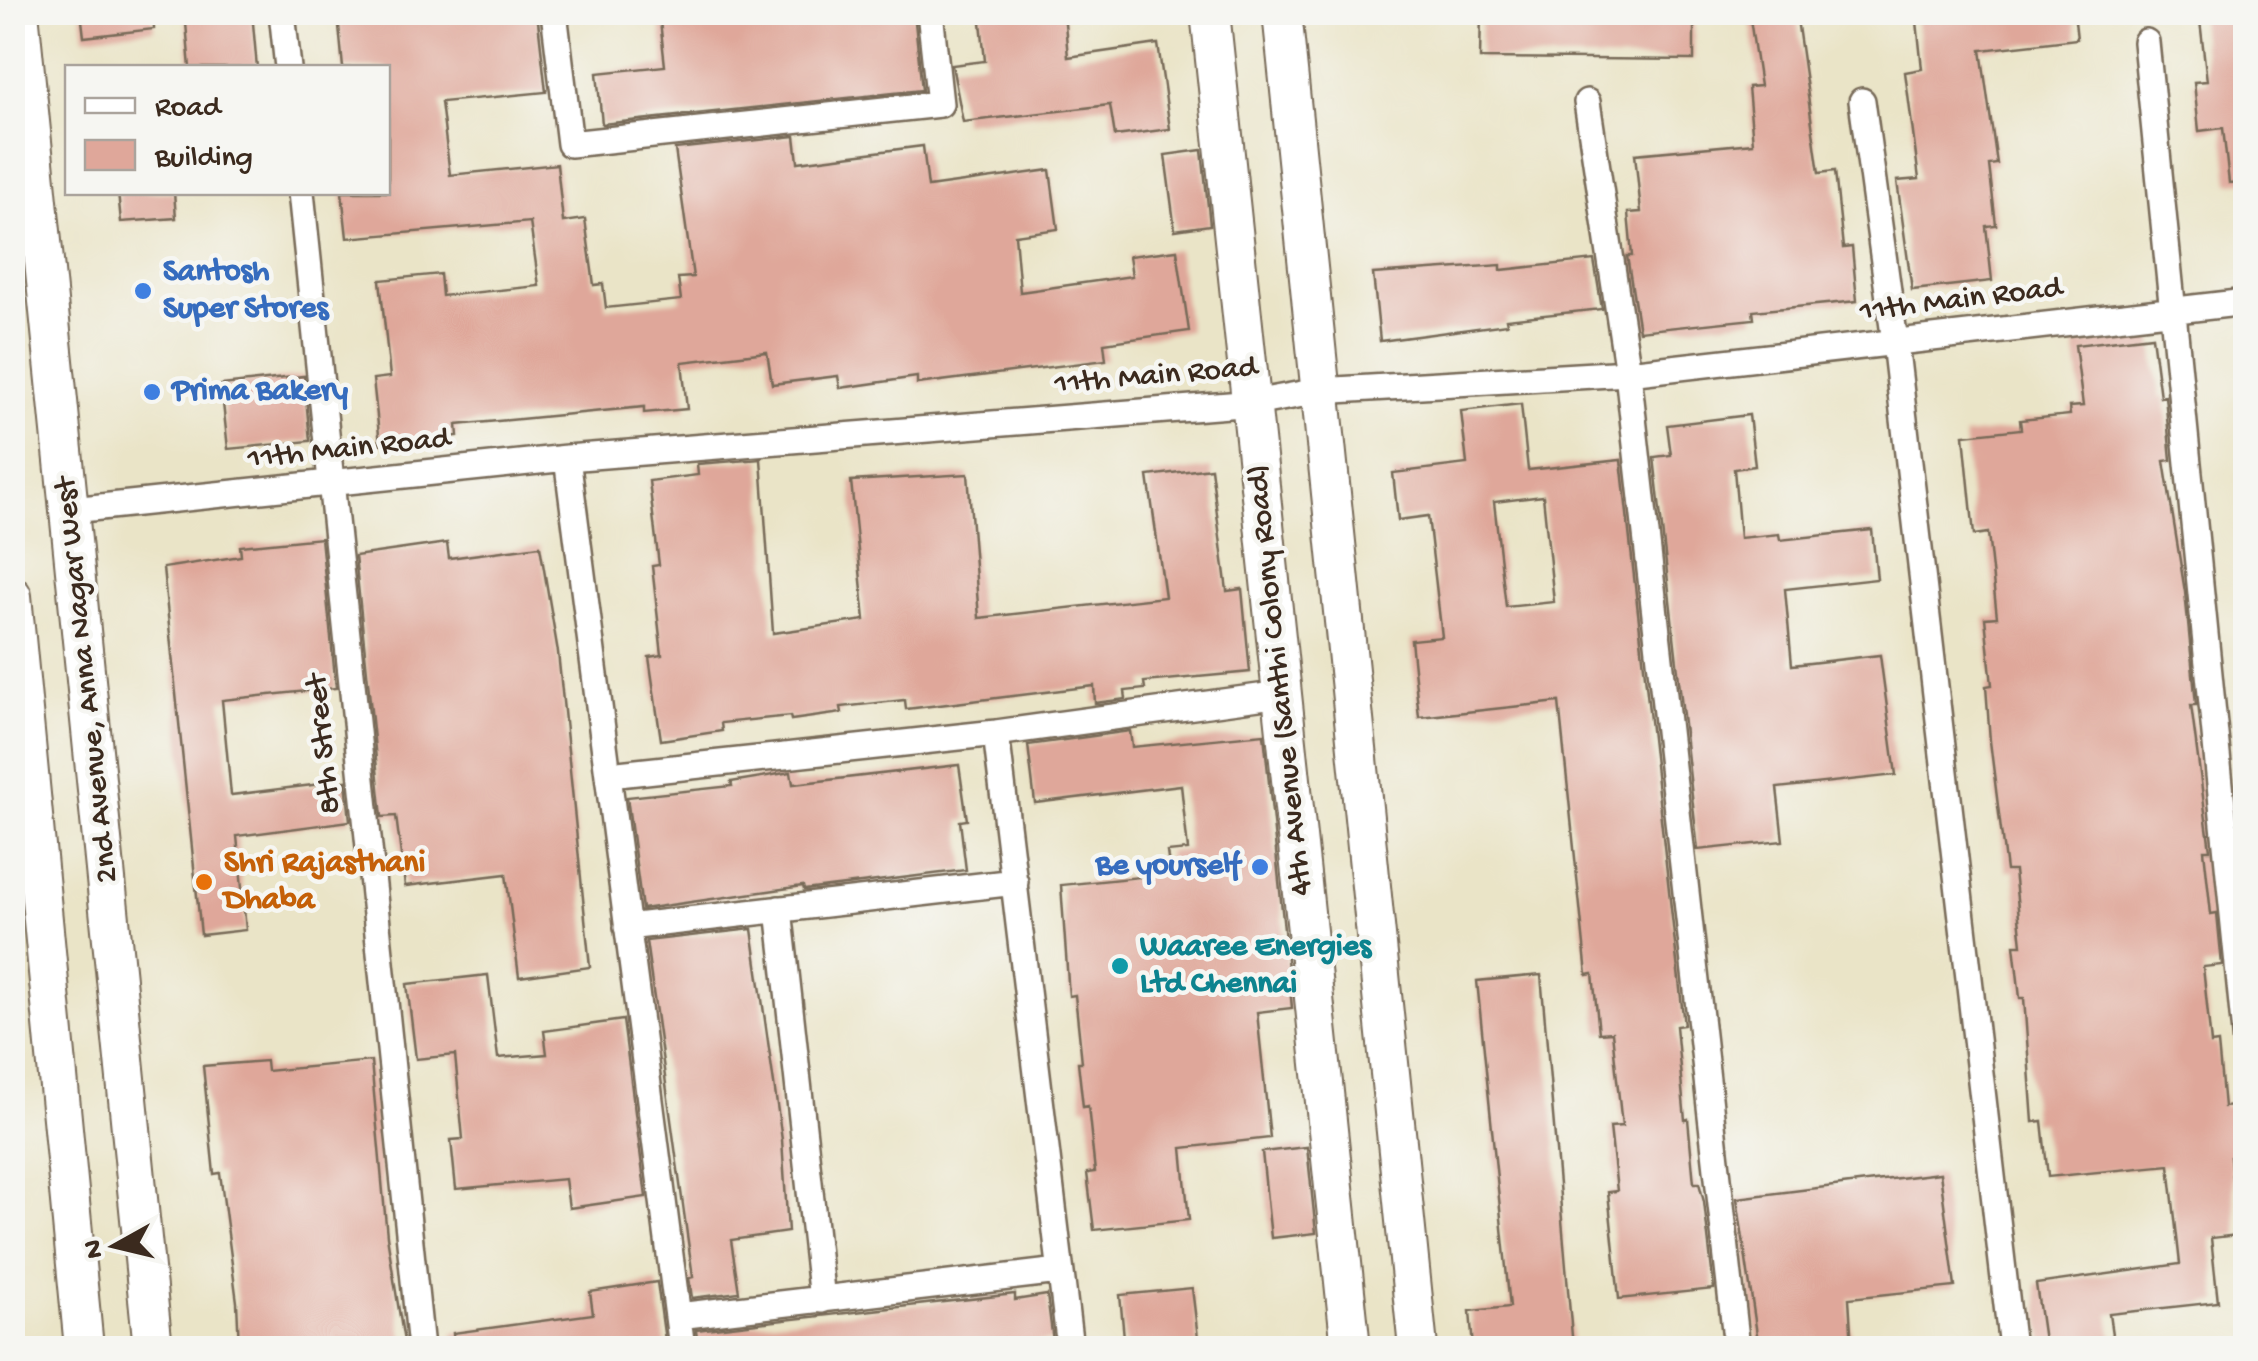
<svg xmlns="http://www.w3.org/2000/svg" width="2258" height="1361" font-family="'Gochi Hand',sans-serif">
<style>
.building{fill:#dfa79a;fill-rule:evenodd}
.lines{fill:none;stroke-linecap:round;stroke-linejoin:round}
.street-casing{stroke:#786b59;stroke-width:30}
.secondary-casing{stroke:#786b59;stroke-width:42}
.street{stroke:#fff;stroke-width:25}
.secondary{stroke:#fff;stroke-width:38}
.shop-dot{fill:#3f7fe0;stroke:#f6f6f2;stroke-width:4}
.food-dot{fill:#e8710a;stroke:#f6f6f2;stroke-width:4}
.culture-dot{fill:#0f9aa8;stroke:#f6f6f2;stroke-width:4}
.labels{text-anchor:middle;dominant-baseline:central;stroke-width:9;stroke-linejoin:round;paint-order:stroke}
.shop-label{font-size:32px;font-weight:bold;fill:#366cbe;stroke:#f6f6f2;text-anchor:start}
.street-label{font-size:32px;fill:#3b2a1e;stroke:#f6f6f2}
.food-label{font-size:32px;font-weight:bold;fill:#c56008;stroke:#f6f6f2;text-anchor:start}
.culture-label{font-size:32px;font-weight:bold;fill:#0d838f;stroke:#f6f6f2;text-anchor:start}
</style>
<rect width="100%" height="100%" fill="#f6f6f2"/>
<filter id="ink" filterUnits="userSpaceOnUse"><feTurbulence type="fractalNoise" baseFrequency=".01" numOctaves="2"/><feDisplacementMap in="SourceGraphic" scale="20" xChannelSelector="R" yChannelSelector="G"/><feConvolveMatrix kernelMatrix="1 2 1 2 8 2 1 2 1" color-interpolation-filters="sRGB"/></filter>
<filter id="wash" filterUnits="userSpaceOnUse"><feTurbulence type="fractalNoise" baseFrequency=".0048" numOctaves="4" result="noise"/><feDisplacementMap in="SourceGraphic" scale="40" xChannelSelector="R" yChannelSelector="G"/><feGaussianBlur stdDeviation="2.25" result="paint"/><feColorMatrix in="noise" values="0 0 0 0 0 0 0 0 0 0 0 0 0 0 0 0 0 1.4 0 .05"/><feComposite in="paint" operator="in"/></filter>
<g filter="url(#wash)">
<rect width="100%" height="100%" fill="#eae4c7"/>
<g id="blocks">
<path class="building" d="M 81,12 L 153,12 L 154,29 L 84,37 Z
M 185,12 L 252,12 L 257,68 L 190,68 Z
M 365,12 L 537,12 L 546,92 L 441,102 L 450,175 L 557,164 L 563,222 L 585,219 L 594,285 L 603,284 L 606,308 L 681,300 L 678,278 L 693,277 L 675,149 L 795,136 L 798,162 L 923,146 L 928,187 L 1050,170 L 1058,229 L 1015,235 L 1020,292 L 1132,276 L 1129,256 L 1177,250 L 1189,331 L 1104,343 L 1106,360 L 917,384 L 917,377 L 840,388 L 838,376 L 772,384 L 767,352 L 682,362 L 687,409 L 644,413 L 644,407 L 457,425 L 458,436 L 380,444 L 373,379 L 390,377 L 380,280 L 440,274 L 442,296 L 539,286 L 530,222 L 347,238 L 342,192 L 388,192 L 388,68 L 343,68 L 338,15 Z
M 659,12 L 914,12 L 922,90 L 602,124 L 597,73 L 665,66 Z
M 980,12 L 1064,12 L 1068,57 L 1158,44 L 1170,129 L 1115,136 L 1110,105 L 963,122 L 952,65 L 985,61 Z
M 1481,12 L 1694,12 L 1694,60 L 1480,58 Z
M 1749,12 L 1796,12 L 1819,173 L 1835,171 L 1843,248 L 1852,247 L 1857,301 L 1753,311 L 1754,319 L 1639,331 L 1627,256 L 1632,256 L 1628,213 L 1641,212 L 1635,154 L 1753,143 L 1748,87 L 1760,86 Z
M 1916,12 L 2074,12 L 2077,39 L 1981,50 L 1997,164 L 1989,165 L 1996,225 L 1986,226 L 1992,281 L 1912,290 L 1897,181 L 1919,179 L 1905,72 L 1922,69 Z
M 2199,12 L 2246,12 L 2246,182 L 2229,183 L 2223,128 L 2199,131 L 2194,82 L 2207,81 Z
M 1202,150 L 1210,225 L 1175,230 L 1165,155 Z
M 118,192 L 174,192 L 176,218 L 121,222 Z
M 1594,260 L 1602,309 L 1506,319 L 1507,324 L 1380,341 L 1373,274 L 1501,265 L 1501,270 Z
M 2152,336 L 2160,397 L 2165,396 L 2171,460 L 2164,461 L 2185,592 L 2196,705 L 2191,705 L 2210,850 L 2204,850 L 2211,914 L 2217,913 L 2222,965 L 2203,967 L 2211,1044 L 2218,1043 L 2224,1107 L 2244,1105 L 2246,1123 L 2246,1155 L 2230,1157 L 2238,1235 L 2211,1238 L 2218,1302 L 2109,1314 L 2114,1348 L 2045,1348 L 2036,1284 L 2180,1264 L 2169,1165 L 2048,1177 L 2042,1121 L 2033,1122 L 2024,998 L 2020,998 L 2014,945 L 2022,945 L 2014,871 L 2006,871 L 1990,741 L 1986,686 L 1992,685 L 1985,618 L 1997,617 L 1988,533 L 1974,535 L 1964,435 L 2021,429 L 2020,420 L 2070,415 L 2069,407 L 2083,406 L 2075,345 Z
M 304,376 L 310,441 L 228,449 L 221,385 Z
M 1521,404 L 1528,470 L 1621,460 L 1684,1025 L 1676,1026 L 1685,1120 L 1688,1119 L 1694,1183 L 1699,1183 L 1704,1202 L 1714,1289 L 1619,1299 L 1608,1192 L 1617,1191 L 1610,1127 L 1622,1126 L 1612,1032 L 1599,1033 L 1593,974 L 1587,975 L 1559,702 L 1419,717 L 1411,640 L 1442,637 L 1428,516 L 1398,520 L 1393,473 L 1467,464 L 1461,411 ZM 1543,496 L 1554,602 L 1506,607 L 1494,502 Z
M 1749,415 L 1755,466 L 1734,469 L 1740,538 L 1779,534 L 1780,540 L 1872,530 L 1877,579 L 1785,589 L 1792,665 L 1880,655 L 1896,775 L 1777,788 L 1783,841 L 1698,850 L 1654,457 L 1671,455 L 1667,425 Z
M 761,459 L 773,633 L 865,620 L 851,481 L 968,474 L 979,618 L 1165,597 L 1148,476 L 1211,468 L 1227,591 L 1242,589 L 1250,672 L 1144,682 L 1145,689 L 1125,691 L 1126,699 L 1095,703 L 1094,686 L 906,709 L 905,700 L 841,707 L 842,713 L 791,720 L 790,716 L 721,723 L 722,731 L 661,740 L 649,657 L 662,655 L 652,566 L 659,565 L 649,481 L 698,475 L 697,464 Z
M 321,538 L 336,688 L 222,700 L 231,795 L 346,781 L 350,821 L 237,836 L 246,930 L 201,935 L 163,568 L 241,556 L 240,546 Z
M 447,543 L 449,558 L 540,546 L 558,652 L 590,967 L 519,977 L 506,874 L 405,886 L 396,816 L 382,817 L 355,556 Z
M 1130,731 L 1132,747 L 1264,734 L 1292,1008 L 1257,1012 L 1270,1138 L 1182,1148 L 1189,1220 L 1094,1230 L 1087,1173 L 1095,1172 L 1088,1106 L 1083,1107 L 1078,1062 L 1082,1062 L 1075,995 L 1069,996 L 1061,885 L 1170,874 L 1167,852 L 1188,850 L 1181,785 L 1035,803 L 1028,745 Z
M 959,765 L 967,820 L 960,821 L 966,870 L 804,890 L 803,886 L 642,909 L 627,797 L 732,786 L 731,782 L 791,772 L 793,784 Z
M 752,929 L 782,1140 L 788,1232 L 731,1240 L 739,1292 L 692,1298 L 689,1278 L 693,1277 L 646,941 Z
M 488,975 L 498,1058 L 547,1054 L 544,1031 L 623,1020 L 646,1197 L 569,1208 L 565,1179 L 456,1189 L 451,1140 L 463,1139 L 455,1055 L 416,1059 L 407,984 Z
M 1541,975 L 1573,1348 L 1473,1348 L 1470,1311 L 1510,1307 L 1477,981 Z
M 266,1061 L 267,1071 L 371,1061 L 387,1236 L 405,1348 L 239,1348 L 237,1302 L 220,1173 L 214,1174 L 203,1066 Z
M 1307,1147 L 1316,1233 L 1271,1238 L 1262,1152 Z
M 1940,1173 L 1955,1287 L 1849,1298 L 1852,1348 L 1759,1348 L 1737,1198 Z
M 657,1282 L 666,1348 L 454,1348 L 453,1333 L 593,1314 L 590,1292 Z
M 1192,1288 L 1199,1346 L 1125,1348 L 1120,1295 Z
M 1015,1294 L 1015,1300 L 1047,1295 L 1053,1341 L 974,1348 L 698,1348 L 696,1330 Z"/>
</g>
</g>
<g filter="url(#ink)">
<use href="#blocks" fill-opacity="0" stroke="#786b59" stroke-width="2.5"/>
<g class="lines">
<defs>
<path id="street" d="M 282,12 L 288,68
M 554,12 L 570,144 L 940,104 L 930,12
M 2146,42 L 2246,1045
M 1862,101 L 1895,342 L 2012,1348
M 1587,102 L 1628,373 L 1737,1348
M 301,192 L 421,1348
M 567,458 L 682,1348
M 72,510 L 567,458 L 1254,403 L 1319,391 L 1628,373 L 2246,302
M 996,733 L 1070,1348
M 609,775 L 996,733 L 1281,694
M 779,909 L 822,1300
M 627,927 L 1015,882
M 678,1316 L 1059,1271"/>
<path id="secondary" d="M 19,12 L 153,1348
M 1210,12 L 1351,1348
M 1282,12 L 1418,1348
M 12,596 L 84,1348"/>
</defs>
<use href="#street" class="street-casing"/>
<use href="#secondary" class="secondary-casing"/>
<use href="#street" class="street"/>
<use href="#secondary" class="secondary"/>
</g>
</g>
<g class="shop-dot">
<circle cx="143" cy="291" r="10"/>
<circle cx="152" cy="392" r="10"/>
<circle cx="1260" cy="867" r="10"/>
</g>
<circle class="food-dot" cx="204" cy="882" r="10"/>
<circle class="culture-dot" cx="1120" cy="966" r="10"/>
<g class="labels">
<g class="shop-label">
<text x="163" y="273">Santosh<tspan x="163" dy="37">Super Stores</tspan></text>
<text x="172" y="392">Prima Bakery</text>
<text x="1240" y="867" text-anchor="end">Be yourself</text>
</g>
<g class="street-label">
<text transform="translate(1961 301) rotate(-7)">11th Main Road</text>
<text transform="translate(1156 377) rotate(-5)">11th Main Road</text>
<text transform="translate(349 450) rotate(-6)">11th Main Road</text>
<text transform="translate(88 680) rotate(-96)">2nd Avenue, Anna Nagar West</text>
<text transform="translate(1281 680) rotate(-96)">4th Avenue (Santhi Colony Road)</text>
<text transform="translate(325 744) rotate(-96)">8th Street</text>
</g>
<g class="food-label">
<text x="224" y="864">Shri Rajasthani<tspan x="224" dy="37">Dhaba</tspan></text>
</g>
<g class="culture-label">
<text x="1140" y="948">Waaree Energies<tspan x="1140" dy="37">Ltd Chennai</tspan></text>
</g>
</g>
<rect width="2258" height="1361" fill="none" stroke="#f6f6f2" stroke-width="50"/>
<rect x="65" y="65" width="325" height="130" fill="#f6f6f2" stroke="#aba49d" stroke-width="2.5"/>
<rect x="85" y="98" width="50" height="15" fill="#ffffff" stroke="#aba49d" stroke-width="2.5"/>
<text x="155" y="115" font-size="30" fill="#3b2a1e">Road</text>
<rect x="85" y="140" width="50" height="30" fill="#dfa79a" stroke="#aba49d" stroke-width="2.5"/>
<text x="155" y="165" font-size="30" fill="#3b2a1e">Building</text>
<g transform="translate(115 1246) rotate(262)" stroke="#f6f6f2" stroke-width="8" paint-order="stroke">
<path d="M0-8L18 38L0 25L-18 38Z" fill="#3b2a1e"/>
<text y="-15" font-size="28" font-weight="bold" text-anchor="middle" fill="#3b2a1e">N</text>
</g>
</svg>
